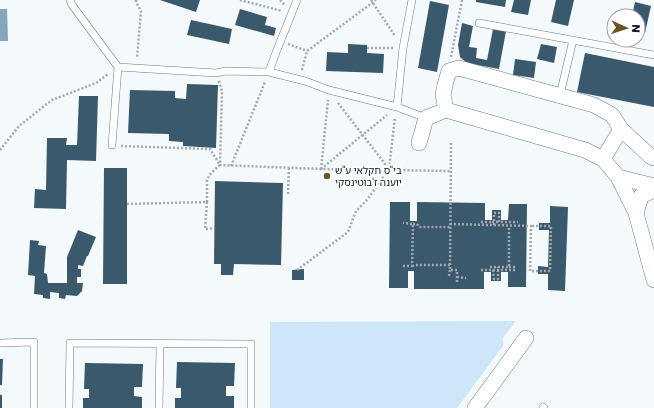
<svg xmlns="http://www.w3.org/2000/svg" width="654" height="408" font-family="Poppins,'Noto Sans Hebrew',sans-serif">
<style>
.green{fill:#cee7f8}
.water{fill:#85a6bc}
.building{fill:#3a596c}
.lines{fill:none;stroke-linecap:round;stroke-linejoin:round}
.lane-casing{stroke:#687b88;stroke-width:8}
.street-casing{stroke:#687b88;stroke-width:16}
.path{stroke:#a3a8ac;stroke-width:2.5;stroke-dasharray:2 2;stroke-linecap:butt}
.lane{stroke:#fff;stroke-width:7}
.street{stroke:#fff;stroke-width:15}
.path-bridge{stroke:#a3a8ac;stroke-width:2.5;stroke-dasharray:2 2;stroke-linecap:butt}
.poi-dot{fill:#685523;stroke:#fff;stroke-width:1.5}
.labels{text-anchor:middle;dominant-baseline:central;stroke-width:4;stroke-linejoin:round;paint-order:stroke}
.poi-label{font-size:10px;fill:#0d1419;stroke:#fff;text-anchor:start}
</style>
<rect width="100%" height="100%" fill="#f4f9fc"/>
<path class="green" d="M 516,321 L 503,338 L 503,346 L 457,408 L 270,408 L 270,322 Z"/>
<path class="water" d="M 0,9 L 7,9 L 8,41 L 0,41 Z"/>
<path class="building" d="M 160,0 L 200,0 L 196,12 Z
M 476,0 L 506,0 L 505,7 L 476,2 Z
M 514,0 L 531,0 L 528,15 L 511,12 Z
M 556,0 L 574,0 L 568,26 L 551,22 Z
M 430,1 L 449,5 L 437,72 L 418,68 Z
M 635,2 L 651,6 L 645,33 L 638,31 L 638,16 L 632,16 Z
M 240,9 L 267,17 L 265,25 L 276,28 L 274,36 L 235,25 Z
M 191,20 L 232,29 L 229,44 L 187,35 Z
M 462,23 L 473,26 L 469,47 L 477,48 L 476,58 L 487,60 L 493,29 L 506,31 L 499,69 L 467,63 L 460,57 L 458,45 Z
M 348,44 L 367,45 L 367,53 L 384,54 L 383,73 L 326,71 L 327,52 L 348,53 Z
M 541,44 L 557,47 L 554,63 L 537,59 Z
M 585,53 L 654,67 L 654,107 L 577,92 Z
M 515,59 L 536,62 L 534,78 L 513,75 Z
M 187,84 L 218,85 L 216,148 L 183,146 L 183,142 L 169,141 L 169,134 L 128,133 L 130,90 L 175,91 L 175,98 L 186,99 Z
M 79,96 L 98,96 L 96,161 L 67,160 L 66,209 L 34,208 L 35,189 L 46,190 L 47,138 L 67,138 L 66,145 L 77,145 Z
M 104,168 L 127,168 L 127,284 L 103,284 Z
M 215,181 L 283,183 L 281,265 L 234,264 L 233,275 L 221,275 L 221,264 L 214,264 Z
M 390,202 L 410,202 L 410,221 L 417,221 L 417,202 L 485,203 L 485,220 L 492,220 L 492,210 L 501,210 L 501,220 L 508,220 L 509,204 L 527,204 L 526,287 L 508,287 L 508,272 L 501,272 L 501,281 L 491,281 L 491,272 L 484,272 L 484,289 L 414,289 L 414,271 L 408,271 L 408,288 L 389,288 Z
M 550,206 L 568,207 L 565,291 L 548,290 L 548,274 L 538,274 L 538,266 L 548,267 L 549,230 L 539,230 L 539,223 L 550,223 Z
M 78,230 L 96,237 L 88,256 L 87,256 L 83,266 L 78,265 L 78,269 L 81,269 L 81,277 L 77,277 L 77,283 L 83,283 L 82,291 L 77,296 L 66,295 L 65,299 L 59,298 L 59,293 L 50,292 L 50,299 L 43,298 L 43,295 L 34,294 L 35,276 L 28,275 L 30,240 L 39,241 L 38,245 L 46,246 L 44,273 L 47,274 L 48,283 L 67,283 L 67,257 Z
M 304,269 L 304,280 L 292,280 L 292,270 Z
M 0,359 L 3,359 L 2,385 L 0,385 Z
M 177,362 L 235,363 L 234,386 L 226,386 L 226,396 L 234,396 L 234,408 L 175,408 L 175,398 L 181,398 L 181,388 L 176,388 Z
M 85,363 L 143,364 L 142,387 L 134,387 L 134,396 L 142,397 L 142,408 L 83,408 L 83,398 L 89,398 L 89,389 L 84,389 Z
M 0,395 L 2,395 L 2,408 L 0,408 Z"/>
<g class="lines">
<defs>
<path id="lane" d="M 70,0 L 72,5 L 118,67
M 479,23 L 654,55
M 269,72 L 275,55 L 297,0
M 560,95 L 573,40
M 397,107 L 403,48 L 412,0
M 112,145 L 118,67 L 216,73 L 226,71 L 269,72 L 305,81 L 329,90 L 397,107 L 426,118
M 0,343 L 34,342 L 34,408
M 543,407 L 544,408
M 69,408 L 70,343 L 251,344 L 251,408
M 159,408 L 160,344"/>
<path id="street" d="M 446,110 L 443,95 L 445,85 L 449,71 L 459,68 L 594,105 L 612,115 L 621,129 L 650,156 L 654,158
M 419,143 L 426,118 L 446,110 L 585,150 L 603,159 L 618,177 L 654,186
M 603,159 L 621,129
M 618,177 L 636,213 L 654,280
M 636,213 L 641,196 L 654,190
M 475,408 L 526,338"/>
</defs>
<use href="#lane" class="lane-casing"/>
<use href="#street" class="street-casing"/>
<path class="path" d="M 136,0 L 136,2 L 141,11 L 137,58
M 240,0 L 282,11
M 280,0 L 285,5
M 371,0 L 395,36
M 288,44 L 307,51
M 367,48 L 395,48
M 451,57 L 462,0
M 302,70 L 307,51 L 376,0
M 219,81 L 222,91 L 220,165 L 321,169 L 451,171
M 338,103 L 389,169
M 451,143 L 450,270 L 457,270 L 457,282
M 121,146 L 210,149 L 220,165 L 211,173 L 207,180 L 207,202 L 127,204
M 0,150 L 19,126 L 52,100 L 96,83 L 108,74
M 231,166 L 265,82
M 321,169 L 387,115
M 321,169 L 328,100
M 288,194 L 289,168
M 207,202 L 205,229 L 214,228
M 481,222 L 492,222
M 413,224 L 417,224 L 419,227 L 450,227
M 450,224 L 531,226 L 530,271 L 550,271 L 551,226 L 531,226
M 494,225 L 494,213 L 499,213 L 499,222 L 518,222
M 403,266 L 412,266 L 413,224 L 403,223
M 412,266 L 417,265 L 450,265
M 490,267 L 509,267 L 509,226
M 509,267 L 516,267
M 297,270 L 348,232 L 356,211 L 367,200 L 389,169 L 395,117
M 481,270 L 493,270 L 494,279 L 498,279 L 498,267
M 501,270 L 517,270
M 449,276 L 450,270
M 457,277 L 466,278"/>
<use href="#lane" class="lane"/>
<use href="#street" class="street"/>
<path class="path-bridge" d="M 492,222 L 499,222
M 493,270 L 501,270"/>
</g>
<circle class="poi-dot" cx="327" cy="176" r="4"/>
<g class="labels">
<g class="poi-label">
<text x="335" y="170">בי"ס חקלאי ע"ש<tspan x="335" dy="12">יוענה ז'בוטינסקי</tspan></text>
</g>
</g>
<g transform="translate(626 28) rotate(93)"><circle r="19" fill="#ffffff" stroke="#9ea1a3"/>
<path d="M0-3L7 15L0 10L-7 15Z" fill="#685523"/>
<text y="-6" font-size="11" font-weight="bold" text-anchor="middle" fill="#0d1419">N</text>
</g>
</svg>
